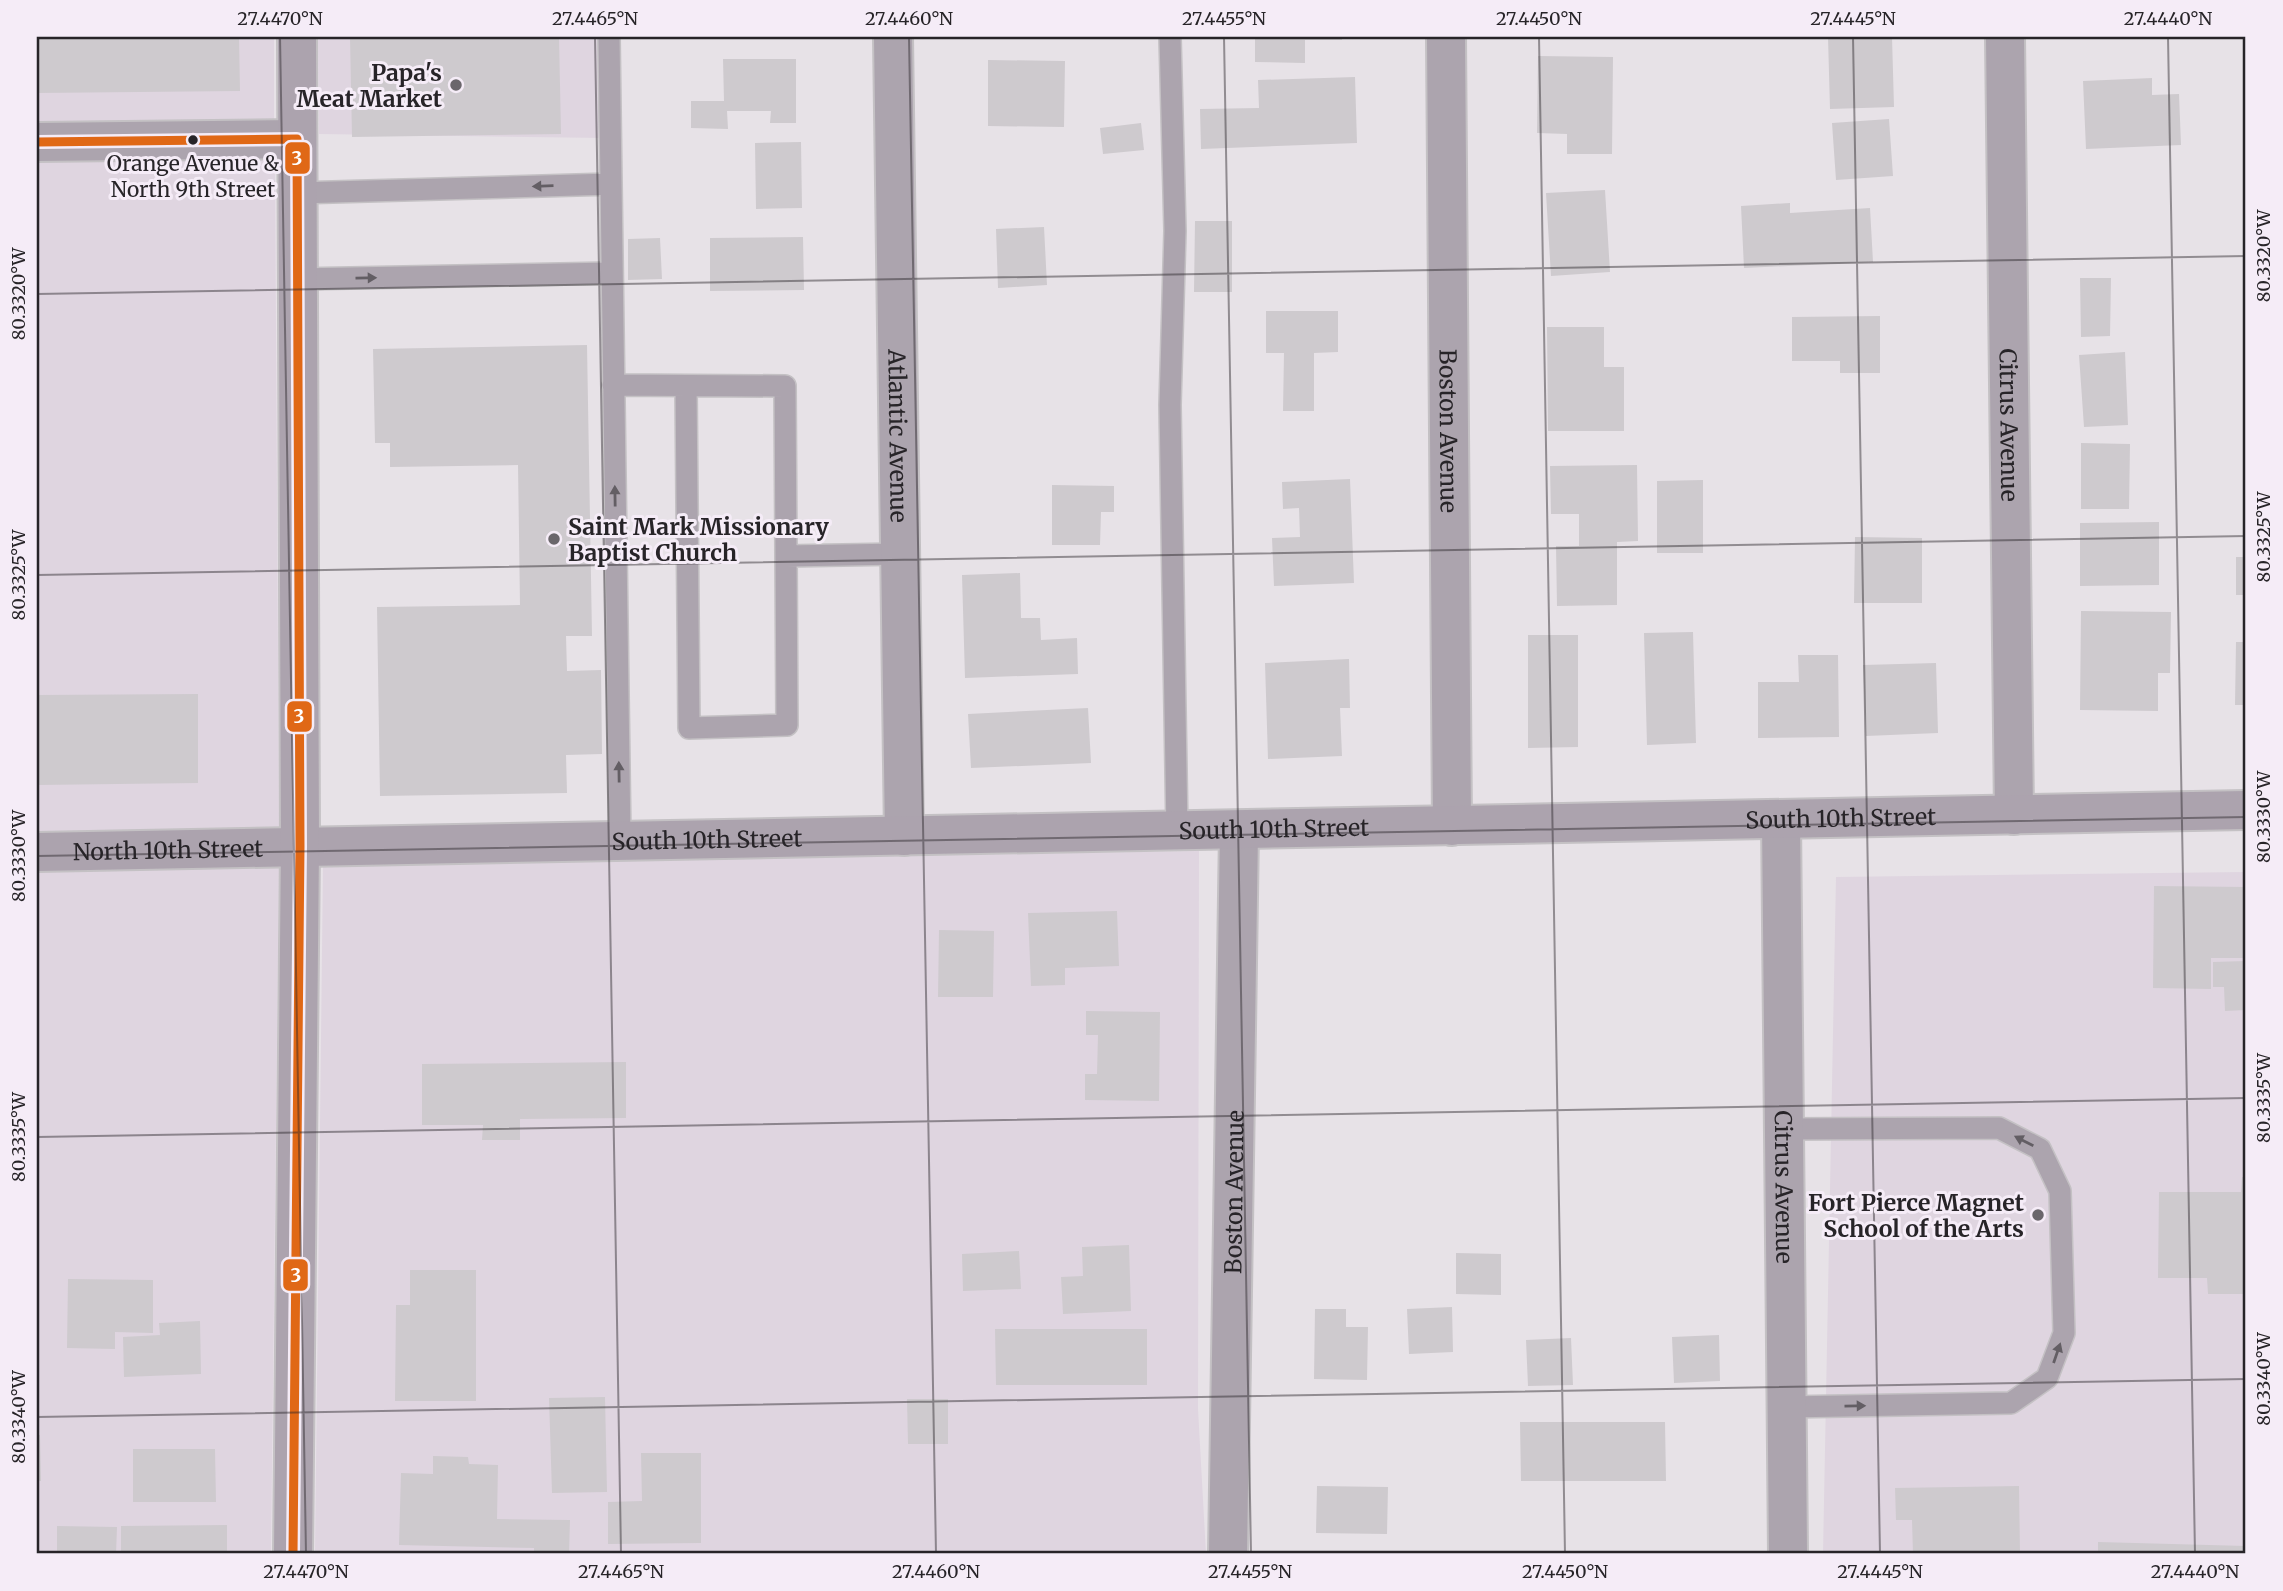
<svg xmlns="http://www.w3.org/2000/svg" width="2283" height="1591" font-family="Merriweather,serif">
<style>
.built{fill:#dfd5e0}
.building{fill:#cecace}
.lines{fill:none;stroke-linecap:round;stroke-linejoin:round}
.lane-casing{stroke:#c4c1c4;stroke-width:24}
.street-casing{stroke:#c4c1c4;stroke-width:42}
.secondary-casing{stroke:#c4c1c4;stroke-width:42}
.lane{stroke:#aca4ae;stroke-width:21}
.street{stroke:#aca4ae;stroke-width:38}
.secondary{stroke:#aca3ae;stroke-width:38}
.bus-1-casing{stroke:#f5ecf7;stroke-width:14}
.bus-1{stroke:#e06816;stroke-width:9}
.oneway{fill:#635e64}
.ticks{fill:none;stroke:#272428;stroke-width:2;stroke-opacity:0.45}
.poi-dot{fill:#6a666b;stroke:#f5ecf7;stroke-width:2.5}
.bus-dot{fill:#272428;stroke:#f5ecf7;stroke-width:2.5}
.labels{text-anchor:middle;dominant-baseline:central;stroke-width:6;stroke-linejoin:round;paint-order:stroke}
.bus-label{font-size:21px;fill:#272428;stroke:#f5ecf7}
.poi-label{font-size:23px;font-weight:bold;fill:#272428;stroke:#f5ecf7;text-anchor:end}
.street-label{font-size:23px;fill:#272428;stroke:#f5ecf7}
.line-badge{stroke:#f5ecf7;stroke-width:2.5}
.badge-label{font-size:19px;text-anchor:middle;font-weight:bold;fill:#fff}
.neatline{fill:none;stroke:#272428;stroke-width:2.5}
.ticks-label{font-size:18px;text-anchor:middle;fill:#272428}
</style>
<rect width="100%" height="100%" fill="#e7e2e7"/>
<path class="built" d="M 37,37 L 274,37 L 274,120 L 37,122 Z
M 318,37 L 611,37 L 605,138 L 319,134 Z
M 275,159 L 279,827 L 37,833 L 37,161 Z
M 1199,851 L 1198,1409 L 1206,1554 L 315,1554 L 323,865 Z
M 279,866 L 271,1554 L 37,1554 L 37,872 Z
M 2246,872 L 2246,1554 L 1823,1554 L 1836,877 Z"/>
<path class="building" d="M 37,37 L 239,37 L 240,91 L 37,93 Z
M 350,37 L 559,37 L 561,134 L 352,137 Z
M 1255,37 L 1342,37 L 1342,40 L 1305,40 L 1305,63 L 1255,62 Z
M 1828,37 L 1892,37 L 1894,107 L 1830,109 Z
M 1538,56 L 1613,57 L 1612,154 L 1567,154 L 1567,134 L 1537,133 Z
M 723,59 L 796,59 L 796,123 L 770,123 L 771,111 L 727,111 L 728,129 L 691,128 L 691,101 L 724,101 Z
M 988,60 L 1065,61 L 1064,127 L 988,126 Z
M 1355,77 L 1357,143 L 1201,149 L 1200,109 L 1259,108 L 1258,80 Z
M 2152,78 L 2152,95 L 2179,94 L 2181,145 L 2086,149 L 2083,81 Z
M 1889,119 L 1893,176 L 1836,180 L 1832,123 Z
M 1141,123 L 1144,150 L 1103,154 L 1100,128 Z
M 801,142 L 802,208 L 756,209 L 755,143 Z
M 1605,190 L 1610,272 L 1551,276 L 1546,193 Z
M 1790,203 L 1790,213 L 1870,208 L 1873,262 L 1744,268 L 1741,206 Z
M 1195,221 L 1232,221 L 1232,292 L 1194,292 Z
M 1044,227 L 1047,285 L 998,288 L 996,229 Z
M 803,237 L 804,290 L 710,291 L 710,238 Z
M 660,238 L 662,279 L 628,280 L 628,239 Z
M 2080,278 L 2111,278 L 2110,336 L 2081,337 Z
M 1266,311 L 1338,311 L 1338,352 L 1314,353 L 1314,411 L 1283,411 L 1284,353 L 1266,353 Z
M 1880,316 L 1880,373 L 1840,373 L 1840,361 L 1792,361 L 1792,317 Z
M 1547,327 L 1604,327 L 1604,367 L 1624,367 L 1624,431 L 1548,431 Z
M 587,345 L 592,636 L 566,636 L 567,671 L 601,670 L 602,754 L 566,755 L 567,793 L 380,796 L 377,607 L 520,605 L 518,465 L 390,467 L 390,443 L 375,443 L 373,349 Z
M 2125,352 L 2128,425 L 2084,427 L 2079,355 Z
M 2081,443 L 2130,444 L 2129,509 L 2081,509 Z
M 1637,465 L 1638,541 L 1617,542 L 1617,605 L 1557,606 L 1556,546 L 1579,546 L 1579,514 L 1551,514 L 1550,466 Z
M 1350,479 L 1354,583 L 1274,586 L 1272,538 L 1300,537 L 1299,508 L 1283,509 L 1282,482 Z
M 1703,480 L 1703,553 L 1657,553 L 1657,481 Z
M 1052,485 L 1114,486 L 1114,512 L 1101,512 L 1100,545 L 1052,545 Z
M 2159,522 L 2159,585 L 2080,586 L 2080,523 Z
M 1855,537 L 1922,538 L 1922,603 L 1854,603 Z
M 2236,557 L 2246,557 L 2246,595 L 2236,595 Z
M 1020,573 L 1021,618 L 1040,618 L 1041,640 L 1077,638 L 1078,674 L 965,678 L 962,575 Z
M 2081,611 L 2171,612 L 2170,673 L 2158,673 L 2158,711 L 2080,710 Z
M 1693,632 L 1696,743 L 1647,745 L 1644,633 Z
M 1528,635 L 1578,635 L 1578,747 L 1528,748 Z
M 2236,642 L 2246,642 L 2246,705 L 2235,705 Z
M 1798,655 L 1838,655 L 1839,737 L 1758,738 L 1758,682 L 1799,682 Z
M 1349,659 L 1350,708 L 1340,708 L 1342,756 L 1268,759 L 1265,663 Z
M 1936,663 L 1938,733 L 1866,736 L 1863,665 Z
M 198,694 L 198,783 L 37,785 L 37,695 Z
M 1088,708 L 1091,763 L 971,768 L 968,714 Z
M 2154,886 L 2246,887 L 2246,958 L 2211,958 L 2211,989 L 2153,988 Z
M 1117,911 L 1119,966 L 1065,968 L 1065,985 L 1031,986 L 1028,913 Z
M 939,930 L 994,931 L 993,997 L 938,997 Z
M 2246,961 L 2246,1010 L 2225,1011 L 2224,987 L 2213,987 L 2213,962 Z
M 1086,1011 L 1160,1012 L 1159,1101 L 1085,1100 L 1085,1074 L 1097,1074 L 1098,1035 L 1086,1035 Z
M 626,1062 L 626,1118 L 520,1119 L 520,1140 L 482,1140 L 483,1125 L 422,1125 L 422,1064 Z
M 2242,1177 L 2246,1177 L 2246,1294 L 2208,1294 L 2207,1278 L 2158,1278 L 2159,1192 L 2241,1192 Z
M 1129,1245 L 1131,1311 L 1063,1314 L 1061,1277 L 1083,1276 L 1082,1247 Z
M 1019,1251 L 1021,1289 L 963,1291 L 962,1254 Z
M 1456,1253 L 1501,1254 L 1501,1295 L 1456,1294 Z
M 410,1270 L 476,1270 L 476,1401 L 395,1401 L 396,1305 L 410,1305 Z
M 68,1279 L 153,1280 L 153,1333 L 115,1332 L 115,1349 L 67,1348 Z
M 1452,1307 L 1453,1352 L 1409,1354 L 1407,1309 Z
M 1315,1309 L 1346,1309 L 1346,1327 L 1368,1327 L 1367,1380 L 1314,1379 Z
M 200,1321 L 201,1374 L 124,1377 L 123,1337 L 160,1335 L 159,1323 Z
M 995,1329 L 1147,1329 L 1147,1385 L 996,1385 Z
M 1719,1335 L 1720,1381 L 1674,1383 L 1672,1337 Z
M 1571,1338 L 1573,1385 L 1528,1386 L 1526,1340 Z
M 605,1397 L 607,1492 L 552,1493 L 549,1398 Z
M 907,1399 L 948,1399 L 948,1444 L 908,1444 Z
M 1520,1422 L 1665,1422 L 1666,1481 L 1521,1481 Z
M 37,1435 L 40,1435 L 41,1481 L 37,1481 Z
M 133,1449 L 215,1449 L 216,1502 L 133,1502 Z
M 641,1453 L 701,1453 L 701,1543 L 608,1544 L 608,1502 L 642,1501 Z
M 433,1456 L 468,1457 L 469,1464 L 498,1465 L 497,1519 L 570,1520 L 569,1554 L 534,1554 L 534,1548 L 399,1545 L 401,1473 L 433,1474 Z
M 1317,1486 L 1388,1487 L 1387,1534 L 1316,1533 Z
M 2019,1486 L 2020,1554 L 1913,1554 L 1912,1520 L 1896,1520 L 1895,1488 Z
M 227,1525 L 227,1554 L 121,1554 L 121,1526 Z
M 57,1526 L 117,1527 L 116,1554 L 57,1554 Z
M 2098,1542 L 2246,1546 L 2246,1554 L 2098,1554 Z"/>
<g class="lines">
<defs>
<path id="lane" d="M 609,37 L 620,841
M 1170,37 L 1175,231 L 1170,405 L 1177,832
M 297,193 L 611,184
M 297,279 L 612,273
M 613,385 L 785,386 L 787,725 L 689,728 L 686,386
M 786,556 L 900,554
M 1784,1129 L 1999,1128 L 2040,1149 L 2060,1191 L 2064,1333 L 2047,1378 L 2011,1403 L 1787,1407"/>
<g id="street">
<path id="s1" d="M 893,37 L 904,836"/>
<path id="s2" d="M 1446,37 L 1452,826"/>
<path id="s3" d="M 2005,37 L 2014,815"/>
<path d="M 37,142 L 297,139"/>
<path id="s4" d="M 1781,819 L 1788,1554"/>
<path id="s5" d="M 1228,1554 L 1239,831"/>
</g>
<g id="secondary">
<path id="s6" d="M 37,852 L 2246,810"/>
<path d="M 293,1554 L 300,846 L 297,37"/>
</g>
</defs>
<use href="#lane" class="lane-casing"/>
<use href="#street" class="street-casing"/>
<use href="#secondary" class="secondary-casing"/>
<use href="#lane" class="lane"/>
<use href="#street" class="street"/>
<use href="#secondary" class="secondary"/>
<defs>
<path id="bus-1" d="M 37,142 L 297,139 L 300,846 L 293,1554"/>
</defs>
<use href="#bus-1" class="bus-1-casing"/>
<use href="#bus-1" class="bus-1"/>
</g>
<defs><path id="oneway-solid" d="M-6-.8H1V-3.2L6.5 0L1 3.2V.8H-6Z" transform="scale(1.75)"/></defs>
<g class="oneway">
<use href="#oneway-solid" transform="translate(543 186) rotate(178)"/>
<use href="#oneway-solid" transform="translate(366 278) rotate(-1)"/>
<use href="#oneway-solid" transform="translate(615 496) rotate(-91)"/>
<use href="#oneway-solid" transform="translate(619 772) rotate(-91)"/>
<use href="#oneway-solid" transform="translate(2024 1141) rotate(-153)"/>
<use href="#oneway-solid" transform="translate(2057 1353) rotate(-71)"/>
<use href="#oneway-solid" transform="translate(1855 1406) rotate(-1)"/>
</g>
<path class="ticks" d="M 280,37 L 306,1554M 595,37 L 621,1554M 909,37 L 936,1554M 1224,37 L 1251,1554M 1539,37 L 1565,1554M 1853,37 L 1880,1554M 2168,37 L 2195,1554M 37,294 L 2246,256M 37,575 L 2246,536M 37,856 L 2246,817M 37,1137 L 2246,1098M 37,1417 L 2246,1379"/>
<g class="poi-dot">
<circle cx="456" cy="85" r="7"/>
<circle cx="554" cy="539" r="7"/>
<circle cx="2038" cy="1215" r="7"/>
</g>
<circle class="bus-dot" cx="193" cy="140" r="6"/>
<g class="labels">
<g class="bus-label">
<text x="193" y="163">Orange Avenue &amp;<tspan x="193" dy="26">North 9th Street</tspan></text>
</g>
<g class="poi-label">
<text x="442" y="72">Papa's<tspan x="442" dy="26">Meat Market</tspan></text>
<text x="568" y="526" text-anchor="start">Saint Mark Missionary<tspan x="568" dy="26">Baptist Church</tspan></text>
<text x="2024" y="1202">Fort Pierce Magnet<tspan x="2024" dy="26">School of the Arts</tspan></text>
</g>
<g class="street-label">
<text stroke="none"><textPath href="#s3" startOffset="388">Citrus Avenue</textPath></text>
<text stroke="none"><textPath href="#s2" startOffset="394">Boston Avenue</textPath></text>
<text stroke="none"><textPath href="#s1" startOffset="399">Atlantic Avenue</textPath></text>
<text stroke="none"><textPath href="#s6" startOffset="1804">South 10th Street</textPath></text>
<text stroke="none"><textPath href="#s6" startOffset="1237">South 10th Street</textPath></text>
<text stroke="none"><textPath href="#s6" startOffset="670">South 10th Street</textPath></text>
<text stroke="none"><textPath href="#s6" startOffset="131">North 10th Street</textPath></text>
<text stroke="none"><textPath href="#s4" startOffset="368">Citrus Avenue</textPath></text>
<text stroke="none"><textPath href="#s5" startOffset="362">Boston Avenue</textPath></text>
</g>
</g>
<g class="line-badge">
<rect x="284" y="141" width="27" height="34" rx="7" fill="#e06816"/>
<rect x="286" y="700" width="27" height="33" rx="7" fill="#e06816"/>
<rect x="282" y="1258" width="27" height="34" rx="7" fill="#e06816"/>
</g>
<g class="badge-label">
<text x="297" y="165">3</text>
<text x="299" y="723">3</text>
<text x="296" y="1282">3</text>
</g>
<rect width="2283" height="1591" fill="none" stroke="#f5ecf7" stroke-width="77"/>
<rect x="38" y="38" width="2206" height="1514" class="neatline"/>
<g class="ticks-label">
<text x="280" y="25">27.4470°N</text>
<text x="595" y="25">27.4465°N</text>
<text x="909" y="25">27.4460°N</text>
<text x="1224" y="25">27.4455°N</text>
<text x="1539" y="25">27.4450°N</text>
<text x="1853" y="25">27.4445°N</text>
<text x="2168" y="25">27.4440°N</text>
<text transform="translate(2264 256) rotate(-90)" y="6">80.3320°W</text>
<text transform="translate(19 294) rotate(-90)" y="6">80.3320°W</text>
<text transform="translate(2264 537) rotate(-90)" y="6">80.3325°W</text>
<text transform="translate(19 575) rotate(-90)" y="6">80.3325°W</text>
<text transform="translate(2264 817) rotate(-90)" y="6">80.3330°W</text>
<text transform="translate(19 856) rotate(-90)" y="6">80.3330°W</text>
<text transform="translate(2264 1098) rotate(-90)" y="6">80.3335°W</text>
<text transform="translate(19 1137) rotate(-90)" y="6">80.3335°W</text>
<text transform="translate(2264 1379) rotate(-90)" y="6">80.3340°W</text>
<text transform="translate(19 1417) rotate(-90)" y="6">80.3340°W</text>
<text x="306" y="1578">27.4470°N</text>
<text x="621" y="1578">27.4465°N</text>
<text x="936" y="1578">27.4460°N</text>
<text x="1250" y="1578">27.4455°N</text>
<text x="1565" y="1578">27.4450°N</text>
<text x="1880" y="1578">27.4445°N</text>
<text x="2195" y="1578">27.4440°N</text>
</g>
</svg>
